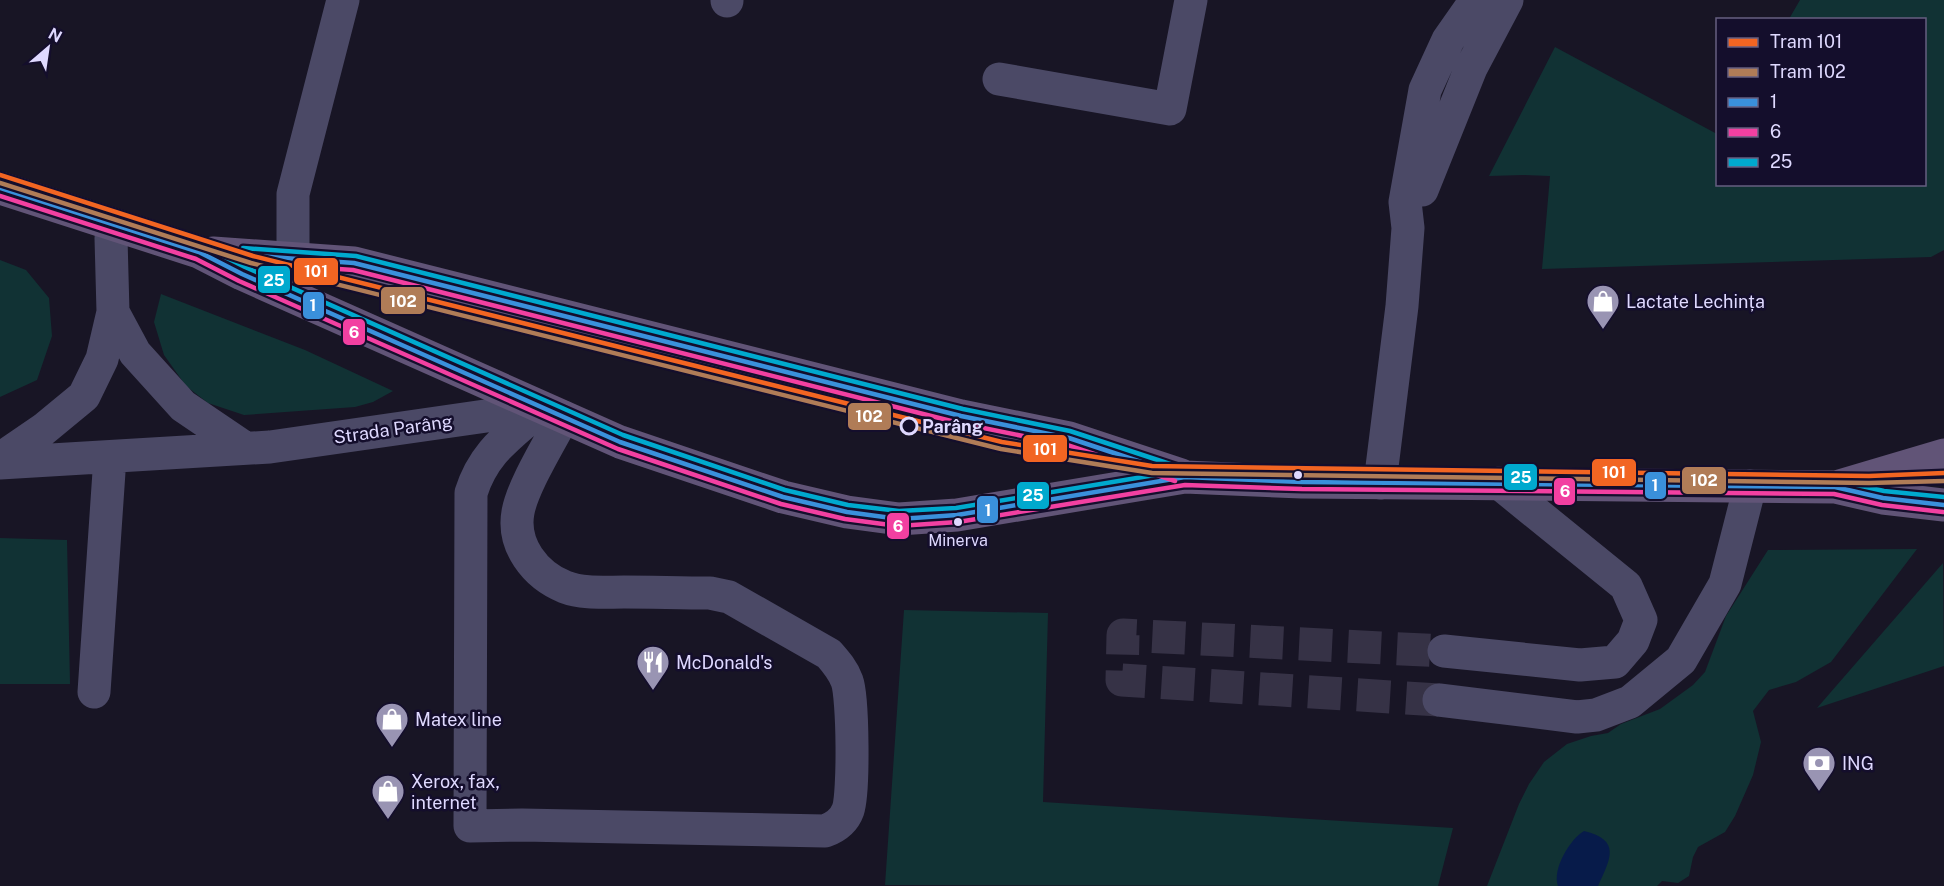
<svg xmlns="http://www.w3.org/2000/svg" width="1944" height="886" font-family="'Public Sans',sans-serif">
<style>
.green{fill:#113234}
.water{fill:#071b4a}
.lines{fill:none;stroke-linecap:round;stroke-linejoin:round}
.minor-tunnel{stroke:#363246;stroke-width:33;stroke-dasharray:33 16;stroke-linecap:butt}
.minor{stroke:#4b4966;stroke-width:33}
.major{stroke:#615477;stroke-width:33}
.bus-1-casing{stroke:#140e2c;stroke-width:9}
.bus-2-casing{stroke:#140e2c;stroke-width:9}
.bus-3-casing{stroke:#140e2c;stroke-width:9}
.bus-1{stroke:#3a90db;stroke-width:4.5}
.bus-2{stroke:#f240a1;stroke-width:4.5}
.bus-3{stroke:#00a9ce;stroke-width:4.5}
.tram-1-casing{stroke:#140e2c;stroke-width:9}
.tram-2-casing{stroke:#140e2c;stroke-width:9}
.tram-1{stroke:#f26522;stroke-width:4.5}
.tram-2{stroke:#b07c57;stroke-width:4.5}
.stop-dot{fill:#140e2c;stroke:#dfd9ff;stroke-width:3}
.bus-dot{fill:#dfd9ff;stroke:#140e2c;stroke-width:2}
.labels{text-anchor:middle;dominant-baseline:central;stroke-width:5;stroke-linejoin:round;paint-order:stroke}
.bus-label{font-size:16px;fill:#dfd9ff;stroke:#140e2c}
.poi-label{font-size:18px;fill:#dfd9ff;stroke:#140e2c;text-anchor:start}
.stop-label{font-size:18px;font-weight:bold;fill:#dfd9ff;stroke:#140e2c;text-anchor:start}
.street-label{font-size:18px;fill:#dfd9ff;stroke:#140e2c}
.line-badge{stroke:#140e2c;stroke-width:2}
.badge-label{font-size:16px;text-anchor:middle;font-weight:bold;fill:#fff}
</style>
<rect width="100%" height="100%" fill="#181525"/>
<path class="green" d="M 1800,0 L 1944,0 L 1944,250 L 1931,257 L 1542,269 L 1550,176 L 1523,175 L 1489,176 L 1555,47 L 1717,134 L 1718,184 L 1924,184 L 1924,20 L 1789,19 Z
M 0,260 L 26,270 L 49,298 L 52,336 L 37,380 L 0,397 Z
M 161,294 L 305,350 L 393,391 L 373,402 L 355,407 L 244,415 L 208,403 L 186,386 L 164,355 L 154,322 Z
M 0,538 L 67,540 L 70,684 L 0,684 Z
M 1917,549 L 1831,662 L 1796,682 L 1769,690 L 1753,711 L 1761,742 L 1753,775 L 1735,816 L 1725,832 L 1698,847 L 1693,857 L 1689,876 L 1678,883 L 1662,881 L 1657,886 L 1487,886 L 1519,804 L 1529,784 L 1544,762 L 1567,744 L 1591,736 L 1608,733 L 1621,724 L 1660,709 L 1693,685 L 1705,672 L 1726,616 L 1768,550 Z
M 1943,563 L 1944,666 L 1817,708 Z
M 904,610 L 1048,613 L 1043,802 L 1453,828 L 1438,886 L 885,885 Z"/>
<path class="water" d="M 1584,831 C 1621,840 1611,858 1598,886 L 1558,886 C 1552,869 1570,839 1584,831 Z"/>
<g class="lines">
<path class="minor-tunnel" d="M 1439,700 L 1122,680 L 1123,635 L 1444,651"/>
<path class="minor" d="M 727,1 L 727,0
M 999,79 L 1170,109 L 1191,0
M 1422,190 L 1471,68 L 1507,0
M 293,258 L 293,194 L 343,0
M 113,312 L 135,353 L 183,406 L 245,448
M 541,408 C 510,436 484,451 471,493 L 470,826 L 522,825 L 825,831 C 836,827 844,821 848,810 C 854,793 853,697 847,681 C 843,670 836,662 829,654 L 729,597 L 710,593 C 681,593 652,592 624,592 C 604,592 583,594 565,587 C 535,575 512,545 518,512 C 523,485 550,443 563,417
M 0,459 L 44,429 L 84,396 L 102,359 L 113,312 L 111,238 L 115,226
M 0,463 L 270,447 L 541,408
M 1380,483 L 1402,306 L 1408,228 L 1405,202 L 1425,90 L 1448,40 L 1476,0
M 1444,651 L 1580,665 L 1615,662 L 1633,641 L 1641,620 L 1626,586 L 1499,483
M 94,692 L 110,457
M 1439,700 L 1577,717 L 1596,715 L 1630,702 L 1681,660 L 1725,584 L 1750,486"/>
<path class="major" d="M 0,188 L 199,252 L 242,274 L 620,442 L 783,497 L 847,512 L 899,519 L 957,515 L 1185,477 L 1302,482 L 1835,487 L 1883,498 L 1944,505
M 213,253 L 354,263 L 961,416 L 1069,438 L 1181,475
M 1836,487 L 1944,455"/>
<defs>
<path id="bus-1" d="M 0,188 L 199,252 L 242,274 L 620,442 L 783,497 L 847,512 L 899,519 L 957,515 L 1185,477 L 1302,482 L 1835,487 L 1883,498 L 1944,505
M 242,255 L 354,263 L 961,416 L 1069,438 L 1177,474"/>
<path id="bus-2" d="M 0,196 L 196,259 L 239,281 L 618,449 L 781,504 L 845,519 L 898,526 L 958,522 L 1185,485 L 1302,489 L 1834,494 L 1882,505 L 1943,512
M 241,262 L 353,270 L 959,423 L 1067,445 L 1175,481"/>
<path id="bus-3" d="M 2,181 L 201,245 L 245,267 L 623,435 L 785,490 L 848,505 L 899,511 L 956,508 L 1185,470 L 1302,475 L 1835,480 L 1884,491 L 1944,497
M 243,248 L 356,256 L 963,409 L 1070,431 L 1179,467"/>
</defs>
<use href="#bus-1" class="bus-1-casing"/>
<use href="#bus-2" class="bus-2-casing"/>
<use href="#bus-3" class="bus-3-casing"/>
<use href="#bus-1" class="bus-1"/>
<use href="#bus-2" class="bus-2"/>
<use href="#bus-3" class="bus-3"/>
<defs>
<path id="tram-1" d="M 0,175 L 253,256 L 1002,442 L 1152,466 L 1869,476 L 1944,473"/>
<path id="tram-2" d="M 0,183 L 251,263 L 1001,449 L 1152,473 L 1869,483 L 1944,481"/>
</defs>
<use href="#tram-1" class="tram-1-casing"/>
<use href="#tram-2" class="tram-2-casing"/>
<use href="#tram-1" class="tram-1"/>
<use href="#tram-2" class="tram-2"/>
</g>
<defs>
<symbol id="shop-pin" viewBox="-11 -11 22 30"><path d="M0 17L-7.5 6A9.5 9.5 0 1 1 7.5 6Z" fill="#9994b3" stroke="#140e2c"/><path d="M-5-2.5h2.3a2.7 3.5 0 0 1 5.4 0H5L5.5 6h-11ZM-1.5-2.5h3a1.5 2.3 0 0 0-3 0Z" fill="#fff"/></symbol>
<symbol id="restaurant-pin" viewBox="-11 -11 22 30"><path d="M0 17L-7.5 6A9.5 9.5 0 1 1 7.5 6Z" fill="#9994b3" stroke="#140e2c"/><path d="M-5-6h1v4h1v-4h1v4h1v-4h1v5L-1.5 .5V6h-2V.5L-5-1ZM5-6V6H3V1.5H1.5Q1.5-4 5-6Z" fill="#fff"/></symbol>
<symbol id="bank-pin" viewBox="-11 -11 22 30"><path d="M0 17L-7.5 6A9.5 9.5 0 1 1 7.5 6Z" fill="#9994b3" stroke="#140e2c"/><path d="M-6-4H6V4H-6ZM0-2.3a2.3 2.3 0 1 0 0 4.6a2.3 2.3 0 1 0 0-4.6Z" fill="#fff"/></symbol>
</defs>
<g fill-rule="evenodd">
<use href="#shop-pin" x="1584" y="282" width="38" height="52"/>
<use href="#restaurant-pin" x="634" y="643" width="38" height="52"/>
<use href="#shop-pin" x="373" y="700" width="38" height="52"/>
<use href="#bank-pin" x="1800" y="744" width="38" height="52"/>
<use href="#shop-pin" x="369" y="772" width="38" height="52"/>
</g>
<circle class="stop-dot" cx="909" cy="426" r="8"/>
<g class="bus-dot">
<circle cx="1298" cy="475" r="5"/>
<circle cx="958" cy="522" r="5"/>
</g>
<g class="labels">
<g class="bus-label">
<text x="958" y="540">Minerva</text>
</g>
<g class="poi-label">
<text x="1626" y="301">Lactate Lechința</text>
<text x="676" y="662">McDonald's</text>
<text x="415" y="719">Matex line</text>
<text x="1842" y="763">ING</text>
<text x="411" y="781">Xerox, fax,<tspan x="411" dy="21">internet</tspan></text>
</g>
<g class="stop-label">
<text x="922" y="426">Parâng</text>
</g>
<g class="street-label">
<text transform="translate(393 429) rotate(-8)">Strada Parâng</text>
</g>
</g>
<g class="line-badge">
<rect x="293" y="257" width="46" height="29" rx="6" fill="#f26522"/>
<rect x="257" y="265" width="34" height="29" rx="6" fill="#00a9ce"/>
<rect x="380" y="286" width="46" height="29" rx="6" fill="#b07c57"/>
<rect x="302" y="291" width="23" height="29" rx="6" fill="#3a90db"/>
<rect x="342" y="318" width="24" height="28" rx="6" fill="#f240a1"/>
<rect x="847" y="402" width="45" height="29" rx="6" fill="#b07c57"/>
<rect x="1022" y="434" width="46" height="29" rx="6" fill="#f26522"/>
<rect x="1591" y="458" width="46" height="29" rx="6" fill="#f26522"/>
<rect x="1503" y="463" width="35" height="28" rx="6" fill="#00a9ce"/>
<rect x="1681" y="466" width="46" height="29" rx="6" fill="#b07c57"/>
<rect x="1644" y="471" width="23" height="29" rx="6" fill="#3a90db"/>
<rect x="1553" y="477" width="23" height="29" rx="6" fill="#f240a1"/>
<rect x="1016" y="481" width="34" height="29" rx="6" fill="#00a9ce"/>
<rect x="976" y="495" width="23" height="29" rx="6" fill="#3a90db"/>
<rect x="886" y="512" width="24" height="28" rx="6" fill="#f240a1"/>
</g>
<g class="badge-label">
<text x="316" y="277">101</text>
<text x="274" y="286">25</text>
<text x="403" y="307">102</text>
<text x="313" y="311">1</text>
<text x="354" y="338">6</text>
<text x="869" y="422">102</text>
<text x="1045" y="455">101</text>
<text x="1614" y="478">101</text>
<text x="1521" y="483">25</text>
<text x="1704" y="486">102</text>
<text x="1655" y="491">1</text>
<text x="1565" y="497">6</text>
<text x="1033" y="501">25</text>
<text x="988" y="516">1</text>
<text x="898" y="532">6</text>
</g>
<rect x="1716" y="18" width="210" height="168" fill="#140e2c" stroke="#655f80" stroke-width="1.5"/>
<rect x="1728" y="38" width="30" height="9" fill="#f26522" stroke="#655f80" stroke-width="1.5"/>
<text x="1770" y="48" font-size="18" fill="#dfd9ff">Tram 101</text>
<rect x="1728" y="68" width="30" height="9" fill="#b07c57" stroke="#655f80" stroke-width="1.5"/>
<text x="1770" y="78" font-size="18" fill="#dfd9ff">Tram 102</text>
<rect x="1728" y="98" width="30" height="9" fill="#3a90db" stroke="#655f80" stroke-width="1.5"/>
<text x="1770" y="108" font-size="18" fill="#dfd9ff">1</text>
<rect x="1728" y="128" width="30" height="9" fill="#f240a1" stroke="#655f80" stroke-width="1.5"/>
<text x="1770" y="138" font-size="18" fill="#dfd9ff">6</text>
<rect x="1728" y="158" width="30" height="9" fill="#00a9ce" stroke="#655f80" stroke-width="1.5"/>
<text x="1770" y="168" font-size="18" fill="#dfd9ff">25</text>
<g transform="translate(48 48) rotate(29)" stroke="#140e2c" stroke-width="4.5" paint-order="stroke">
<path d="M0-4.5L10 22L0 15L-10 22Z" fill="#dfd9ff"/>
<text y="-9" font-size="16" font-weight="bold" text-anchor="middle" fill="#dfd9ff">N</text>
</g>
</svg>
